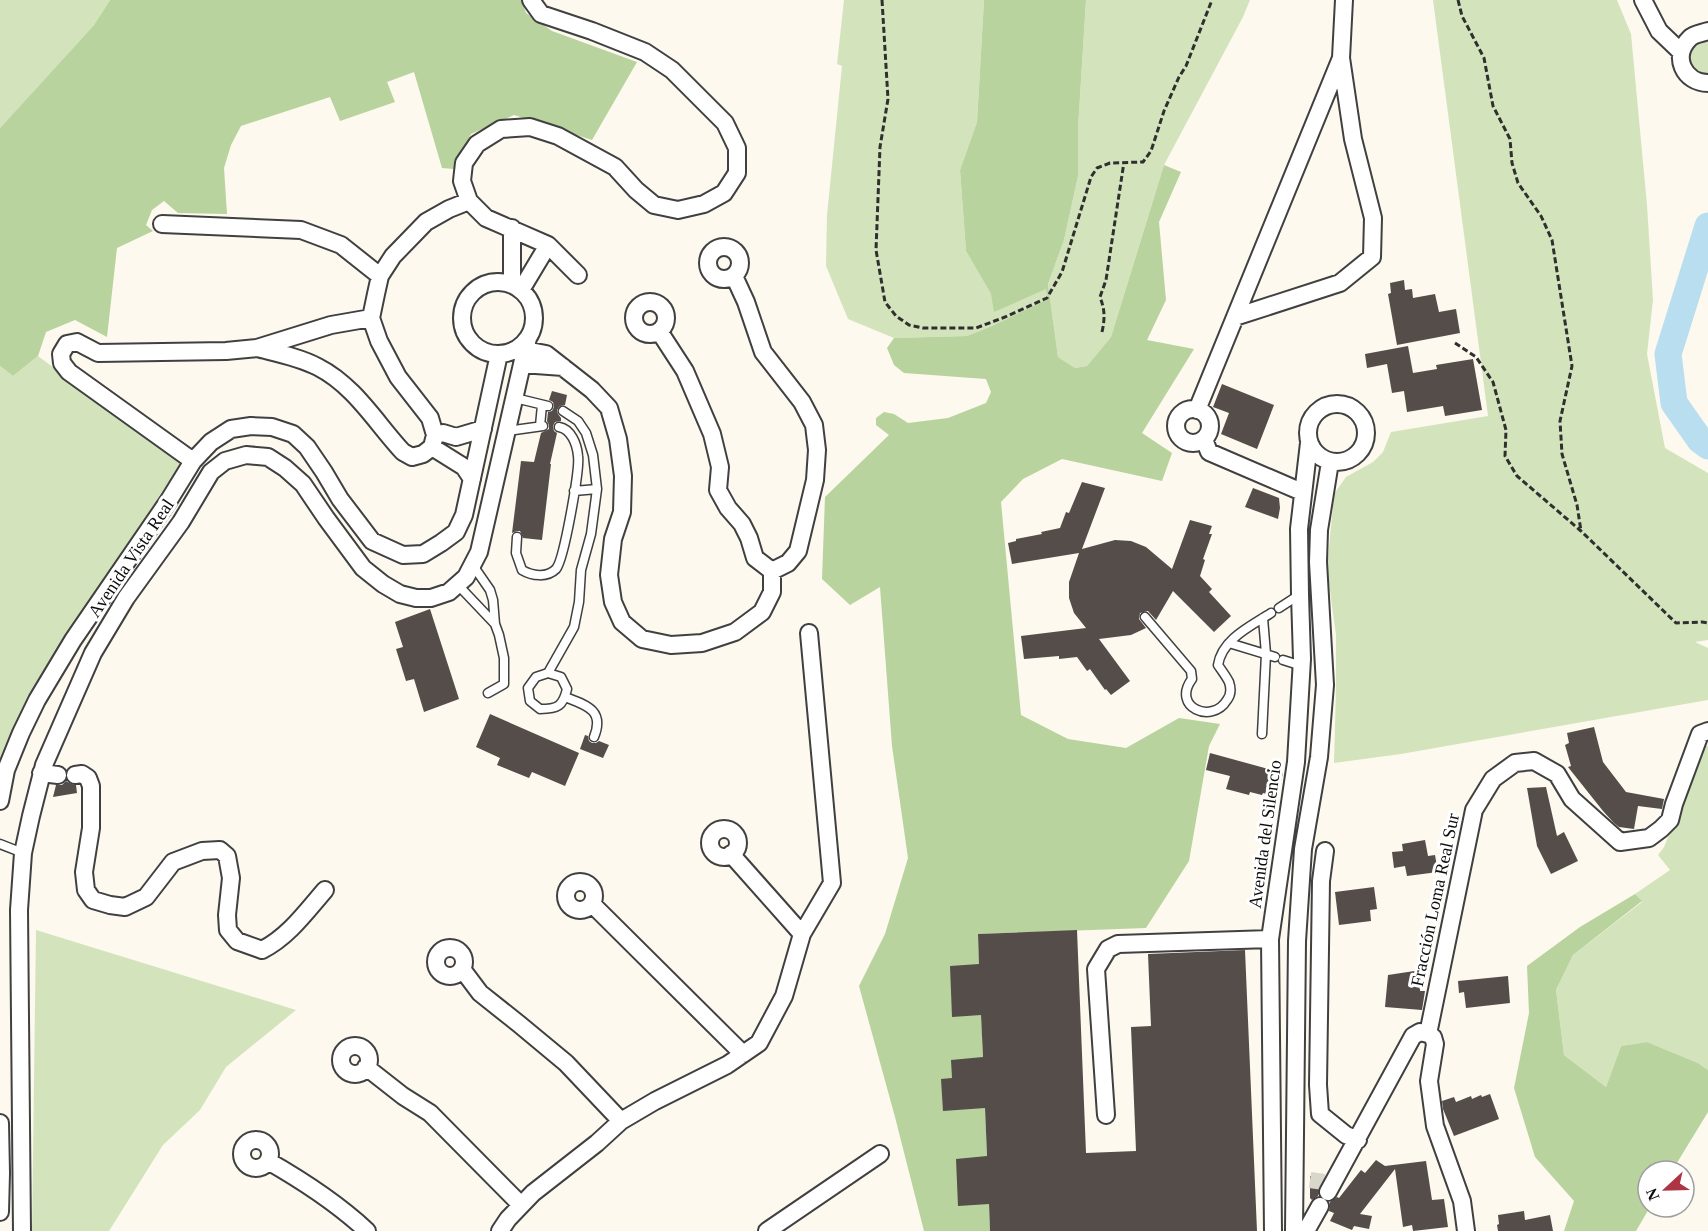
<svg xmlns="http://www.w3.org/2000/svg" width="1708" height="1231" font-family="Georgia,serif">
<style>
.green{fill:#d3e4bc}
.forest{fill:#b8d39d}
.lines{fill:none;stroke-linecap:round;stroke-linejoin:round}
.river{stroke:#b8deef;stroke-width:27}
.building{fill:#544d4a}
.street-tunnel{stroke:#d9d6cc;stroke-width:16;stroke-dasharray:16 8;stroke-linecap:butt}
.lane-casing{stroke:#404040;stroke-width:11}
.street-casing{stroke:#404040;stroke-width:20}
.path{stroke:#2f2f2f;stroke-width:3;stroke-dasharray:6 3;stroke-linecap:butt}
.lane{stroke:#fff;stroke-width:8}
.street{stroke:#fff;stroke-width:16}
.labels{text-anchor:middle;dominant-baseline:central;stroke-width:6;stroke-linejoin:round;paint-order:stroke}
.street-label{font-size:18px;fill:#0d0d0d;stroke:#fff}
</style>
<rect width="100%" height="100%" fill="#fdf9ee"/>
<path class="green" d="M 0,0 L 110,0 L 94,25 L 0,128 Z
M 844,0 L 984,0 L 977,122 L 960,170 L 966,251 L 991,294 L 1047,289 L 1049,299 L 992,326 L 967,336 L 894,338 L 848,319 L 826,266 L 827,215 L 842,66 L 837,64 Z
M 1086,0 L 1250,0 L 1243,17 L 1164,165 L 1111,337 L 1087,366 L 1075,368 L 1058,357 L 1048,284 L 1064,240 L 1078,176 L 1078,129 Z
M 1433,0 L 1617,0 L 1631,34 L 1647,205 L 1653,300 L 1647,354 L 1665,448 L 1708,473 L 1708,640 L 1695,642 L 1708,648 L 1708,700 L 1401,754 L 1334,763 L 1336,687 L 1336,635 L 1327,570 L 1334,494 L 1346,477 L 1373,462 L 1383,452 L 1391,432 L 1488,416 Z
M 1708,37 L 1708,78 L 1694,75 L 1686,54 L 1694,41 Z
M 38,356 L 181,463 L 28,695 L 0,762 L 0,366 L 13,376 Z
M 1704,746 L 1708,746 L 1708,1070 L 1698,1063 L 1647,1042 L 1621,1046 L 1606,1087 L 1564,1055 L 1556,990 L 1573,955 L 1642,902 L 1635,894 L 1670,870 L 1658,855 L 1664,847 L 1681,806 Z
M 36,930 L 296,1010 L 226,1067 L 200,1110 L 163,1145 L 109,1231 L 32,1231 Z"/>
<path class="forest" d="M 110,0 L 522,0 L 526,13 L 552,31 L 637,62 L 592,140 L 514,115 L 471,134 L 454,169 L 442,168 L 414,72 L 387,82 L 395,102 L 340,121 L 330,97 L 241,126 L 231,145 L 224,168 L 227,214 L 178,213 L 164,201 L 152,210 L 146,225 L 153,231 L 117,248 L 107,337 L 75,320 L 46,332 L 38,356 L 13,376 L 0,366 L 0,128 L 94,25 Z
M 984,0 L 1086,0 L 1078,129 L 1078,176 L 1064,240 L 1048,284 L 1058,357 L 1075,368 L 1087,366 L 1111,337 L 1164,165 L 1181,172 L 1159,222 L 1166,300 L 1147,340 L 1194,349 L 1142,433 L 1172,453 L 1162,481 L 1062,459 L 1023,479 L 1001,502 L 1021,715 L 1068,739 L 1126,748 L 1179,718 L 1220,724 L 1209,746 L 1189,861 L 1146,928 L 978,934 L 990,1231 L 924,1231 L 895,1117 L 859,986 L 885,934 L 908,858 L 892,746 L 880,587 L 850,605 L 822,579 L 825,497 L 889,435 L 876,425 L 876,418 L 884,412 L 894,414 L 908,423 L 948,418 L 986,403 L 991,392 L 986,379 L 904,373 L 894,365 L 887,348 L 894,338 L 967,336 L 992,326 L 1048,299 L 1046,289 L 994,312 L 991,294 L 966,251 L 960,170 L 977,122 Z
M 1635,894 L 1642,901 L 1573,955 L 1556,990 L 1564,1055 L 1606,1087 L 1621,1046 L 1647,1042 L 1698,1063 L 1708,1070 L 1708,1112 L 1672,1171 L 1648,1171 L 1648,1207 L 1650,1207 L 1636,1231 L 1564,1231 L 1574,1201 L 1535,1157 L 1514,1088 L 1529,1013 L 1527,966 L 1580,927 Z"/>
<g class="lines">
<path class="river" d="M 1708,226 L 1668,354 L 1674,403 L 1700,440 L 1708,446"/>
</g>
<path class="building" d="M 1404,280 L 1405,290 L 1412,289 L 1413,298 L 1435,294 L 1439,312 L 1456,309 L 1460,333 L 1397,345 L 1388,294 L 1391,293 L 1390,283 Z
M 1408,346 L 1413,373 L 1437,369 L 1436,365 L 1473,359 L 1482,410 L 1445,416 L 1443,406 L 1407,412 L 1404,391 L 1392,393 L 1387,364 L 1367,368 L 1365,354 Z
M 1222,384 L 1274,405 L 1257,449 L 1221,434 L 1229,413 L 1213,407 Z
M 552,391 L 567,395 L 565,405 L 560,406 L 557,410 L 558,414 L 561,418 L 561,421 L 555,422 L 553,426 L 554,431 L 557,433 L 550,464 L 551,464 L 542,540 L 523,538 L 520,531 L 517,531 L 512,533 L 521,461 L 534,462 L 541,433 L 549,429 L 549,425 L 547,421 L 548,412 L 552,411 L 554,407 L 553,402 L 549,400 Z
M 1082,482 L 1105,488 L 1082,549 L 1115,540 L 1131,541 L 1146,547 L 1172,569 L 1190,520 L 1212,526 L 1209,534 L 1212,534 L 1203,559 L 1205,560 L 1200,576 L 1212,589 L 1209,592 L 1231,616 L 1214,632 L 1173,591 L 1156,620 L 1148,611 L 1140,613 L 1139,619 L 1146,628 L 1131,635 L 1099,639 L 1130,681 L 1111,695 L 1106,689 L 1105,690 L 1090,669 L 1087,671 L 1077,657 L 1059,659 L 1059,656 L 1024,659 L 1021,636 L 1086,628 L 1074,613 L 1069,598 L 1069,582 L 1079,553 L 1012,564 L 1008,543 L 1016,541 L 1016,539 L 1042,534 L 1041,532 L 1060,528 L 1066,512 L 1069,513 Z
M 1253,488 L 1279,498 L 1280,508 L 1278,519 L 1245,507 Z
M 430,609 L 459,699 L 424,712 L 414,679 L 406,681 L 396,649 L 403,647 L 395,622 Z
M 490,714 L 579,753 L 565,786 L 532,772 L 529,778 L 497,765 L 500,758 L 476,747 Z
M 1594,727 L 1603,762 L 1626,792 L 1664,799 L 1662,809 L 1638,806 L 1634,829 L 1619,827 L 1614,823 L 1603,811 L 1568,767 L 1571,766 L 1565,745 L 1569,743 L 1567,733 Z
M 585,735 L 588,736 L 589,741 L 592,743 L 596,743 L 599,741 L 609,745 L 603,758 L 580,749 Z
M 1210,753 L 1283,773 L 1277,797 L 1263,793 L 1262,795 L 1250,792 L 1249,795 L 1226,789 L 1230,776 L 1206,770 Z
M 66,781 L 71,784 L 76,785 L 77,793 L 53,797 L 56,785 L 62,785 Z
M 1546,787 L 1557,836 L 1564,832 L 1578,861 L 1551,874 L 1537,846 L 1527,788 Z
M 1425,840 L 1428,856 L 1435,855 L 1438,872 L 1407,876 L 1405,866 L 1394,868 L 1392,852 L 1403,851 L 1402,844 Z
M 1374,887 L 1377,909 L 1370,910 L 1371,921 L 1339,925 L 1335,892 Z
M 1077,930 L 1086,1153 L 1136,1151 L 1131,1027 L 1151,1026 L 1148,954 L 1245,950 L 1257,1231 L 990,1231 L 989,1204 L 958,1206 L 956,1159 L 987,1156 L 985,1108 L 943,1111 L 941,1079 L 952,1078 L 951,1060 L 983,1057 L 981,1015 L 952,1017 L 950,966 L 979,964 L 978,934 Z
M 1421,970 L 1420,991 L 1425,991 L 1422,1010 L 1385,1007 L 1388,975 Z
M 1508,976 L 1510,1003 L 1466,1008 L 1464,992 L 1459,993 L 1458,981 Z
M 1490,1094 L 1499,1119 L 1454,1136 L 1443,1109 L 1442,1101 L 1454,1097 L 1456,1102 L 1471,1096 L 1472,1099 L 1481,1095 L 1482,1097 Z
M 1376,1160 L 1385,1166 L 1426,1161 L 1432,1200 L 1444,1199 L 1448,1227 L 1413,1231 L 1412,1225 L 1403,1227 L 1395,1169 L 1360,1214 L 1372,1216 L 1369,1229 L 1354,1226 L 1352,1230 L 1330,1221 L 1334,1213 L 1329,1211 L 1330,1202 L 1337,1197 L 1339,1198 L 1361,1170 L 1365,1173 Z
M 1310,1176 L 1324,1176 L 1319,1188 L 1318,1196 L 1312,1200 L 1310,1198 Z
M 1524,1211 L 1525,1220 L 1550,1215 L 1553,1231 L 1498,1231 L 1497,1225 L 1499,1224 L 1498,1215 Z"/>
<g class="lines">
<path class="street-tunnel" d="M 1310,1180 L 1324,1182"/>
<defs>
<path id="lane" d="M 515,398 L 548,406
M 540,426 L 542,405
M 507,431 L 543,426
M 574,491 L 597,489
M 517,537 L 516,553 L 522,570 C 532,576 547,578 556,569 C 564,560 580,469 578,456 C 577,444 571,429 559,427
M 472,564 L 490,590 L 493,600 L 495,624 L 499,635 L 504,658 L 504,684 L 488,693
M 457,584 L 495,624
M 1279,608 L 1299,595
M 1145,617 L 1191,671 L 1192,679 C 1171,707 1212,725 1227,700 C 1231,695 1231,688 1229,682 C 1226,676 1222,671 1218,665 C 1222,639 1251,626 1271,613
M 1229,643 L 1275,657
M 1283,660 L 1302,666
M 548,673 L 574,627 L 579,602 L 581,570 L 591,534 L 597,489 L 593,455 L 586,433 L 578,421 L 563,411
M 548,673 L 561,677 L 567,689 C 563,706 558,709 540,709 L 530,701 L 528,688 L 536,677 Z
M 565,697 C 586,705 605,710 594,737
M 1262,734 L 1266,654 L 1263,618
M 0,844 L 23,853"/>
<path id="street" d="M 531,0 L 541,14 L 592,31 L 645,52 L 672,70 L 725,123 L 737,148 L 737,173 L 724,193 L 704,204 L 678,210 L 654,205 L 636,190 L 615,167 L 558,136 L 530,127 L 501,129 L 477,144 L 464,163 L 462,181 L 469,201 L 486,218 L 548,245 L 578,275
M 1643,0 L 1659,31 L 1681,52
M 1708,31 C 1703,33 1694,34 1690,38 C 1671,56 1684,83 1708,83
M 162,224 L 301,230 L 341,245 L 380,276
M 512,228 L 512,285
M708 263a16 16 0 1 1 32 0a16 16 0 1 1-32 0Z
M 734,276 L 746,302 L 763,352 L 802,402 L 814,425 L 817,450 L 815,480 L 798,551 L 788,563 L 772,571
M462 318a36 36 0 1 1 72 0a36 36 0 1 1-72 0Z
M 521,290 L 548,245
M634 318a16 16 0 1 1 32 0a16 16 0 1 1-32 0Z
M 1235,317 L 1340,283 L 1372,257 L 1373,218 L 1353,139 L 1341,58 L 1344,0
M 257,348 C 277,353 299,357 318,367 C 355,386 376,423 403,452 L 412,457 L 423,454 L 432,447 L 435,435 L 430,418 L 398,377 L 379,341 L 371,318 L 376,294 L 380,276 L 393,256 L 426,222 L 449,209 L 469,201
M 525,350 L 546,354 L 592,390 L 609,408 L 618,439 L 623,476 L 622,512 L 613,539 L 609,575 L 613,602 L 622,622 L 642,639 L 671,645 L 702,643 L 735,632 L 762,612 L 772,592 L 772,571 L 755,558 L 749,538 L 742,524 L 728,508 L 718,490 L 720,467 L 712,434 L 685,371 L 659,331
M 522,364 L 563,367
M1308 433a29 29 0 1 1 58 0a29 29 0 1 1-58 0Z
M1176 426a17 17 0 1 1 34 0a17 17 0 1 1-34 0Z
M 1197,410 L 1341,58
M 435,435 L 443,433 L 456,437 L 483,429
M 1204,439 L 1209,452 L 1302,492
M 432,447 L 464,467 L 472,479
M 193,461 L 69,372 L 62,363 L 61,354 L 67,344 L 77,342 L 98,353 L 226,351 L 257,348 L 331,325 L 371,318
M 41,773 L 58,775
M 75,775 L 82,774 L 88,778 L 91,786 L 91,828 L 84,872 L 86,890 L 93,900 L 110,905 L 125,907 L 146,897 L 173,862 L 202,851 L 220,850 L 227,856 L 231,878 L 227,915 L 228,930 L 237,941 L 262,950 C 288,937 306,912 325,890
M 0,801 L 6,770 L 21,733 L 37,700 L 73,640 L 169,500 L 193,461 L 211,442 L 231,429 L 251,426 L 272,427 L 293,434 L 307,447 L 324,472 L 340,499 L 372,541 L 403,555 L 423,554 L 441,543 L 456,532 L 464,515 L 499,354
M710 843a14 14 0 1 1 28 0a14 14 0 1 1-28 0Z
M 1325,851 L 1321,881 L 1318,1085 L 1320,1114 L 1346,1135 L 1358,1140
M 731,854 L 802,934
M566 896a14 14 0 1 1 28 0a14 14 0 1 1-28 0Z
M 592,904 L 743,1054
M436 962a14 14 0 1 1 28 0a14 14 0 1 1-28 0Z
M 462,969 L 480,993 L 519,1024 L 566,1063 L 621,1121
M 1428,1034 L 1474,810 L 1493,779 L 1515,763 L 1534,761 L 1557,774 L 1572,799 L 1620,842 L 1649,838 L 1661,829 L 1670,820 L 1674,804 L 1700,734 L 1708,731
M341 1060a14 14 0 1 1 28 0a14 14 0 1 1-28 0Z
M 366,1067 L 403,1096 L 430,1113 L 521,1205
M 1106,1115 L 1096,969 L 1108,949 L 1118,944 L 1270,939
M 0,1123 L 1,1173 L 0,1212
M242 1154a14 14 0 1 1 28 0a14 14 0 1 1-28 0Z
M 268,1161 C 303,1181 337,1203 367,1231
M 1328,1192 L 1413,1036 L 1420,1032 L 1428,1034 L 1433,1037 L 1435,1044 L 1429,1081 L 1435,1126 L 1462,1201 L 1466,1231
M 22,1231 L 19,910 L 23,853 L 31,816 L 44,765 L 93,653 L 126,598 L 181,522 L 211,472 L 225,461 L 246,455 L 268,457 L 285,468 L 303,484 L 326,518 L 363,568 L 383,584 L 400,594 L 416,598 L 431,598 L 449,592 L 466,577 L 479,552 L 528,338
M 500,1231 L 508,1219 L 533,1193 L 597,1143 L 621,1121 L 655,1101 L 727,1065 L 759,1043 L 784,996 L 802,934 L 832,883 L 809,633
M 767,1231 L 880,1154
M 1273,1231 L 1270,939 L 1296,762 L 1302,659 L 1300,595 L 1299,529 L 1309,443
M 1294,1231 L 1297,941 L 1303,849 L 1319,757 L 1325,685 L 1318,562 L 1319,530 L 1330,462
M 1306,1231 L 1320,1206"/>
</defs>
<use href="#lane" class="lane-casing"/>
<use href="#street" class="street-casing"/>
<path class="path" d="M 882,0 L 888,99 L 880,147 L 876,250 L 885,302 L 896,316 L 909,325 L 923,328 L 976,328 L 1005,317 L 1047,298 L 1062,272 L 1091,177 L 1097,168 L 1110,163 L 1143,162 L 1151,151 L 1164,111 L 1179,77 L 1186,66 L 1212,0
M 1458,0 L 1462,16 L 1484,58 L 1493,106 L 1510,139 L 1512,163 L 1518,183 L 1541,216 L 1552,240 L 1572,366 L 1560,421 L 1562,454 L 1577,505 L 1581,531
M 1102,332 C 1105,318 1105,310 1100,297 L 1106,280 L 1124,162
M 1455,343 L 1476,357 L 1493,382 L 1506,430 L 1505,456 L 1517,476 L 1581,531 L 1676,623 L 1702,622 L 1708,623"/>
<use href="#lane" class="lane"/>
<use href="#street" class="street"/>
</g>
<g class="labels">
<g class="street-label">
<text transform="translate(131 558) rotate(-56)">Avenida Vista Real</text>
<text transform="translate(1265 834) rotate(-82)">Avenida del Silencio</text>
<text transform="translate(1435 900) rotate(-78)">Fracción Loma Real Sur</text>
</g>
</g>
<g transform="translate(1666 1189) rotate(248)"><circle r="28" fill="#ffffff" stroke="#9e9e9e" stroke-width="1.5"/>
<path d="M0-4.5L10 22L0 15L-10 22Z" fill="#ad3442"/>
<text y="-9" font-size="16" font-weight="bold" text-anchor="middle" fill="#0d0d0d">N</text>
</g>
</svg>
